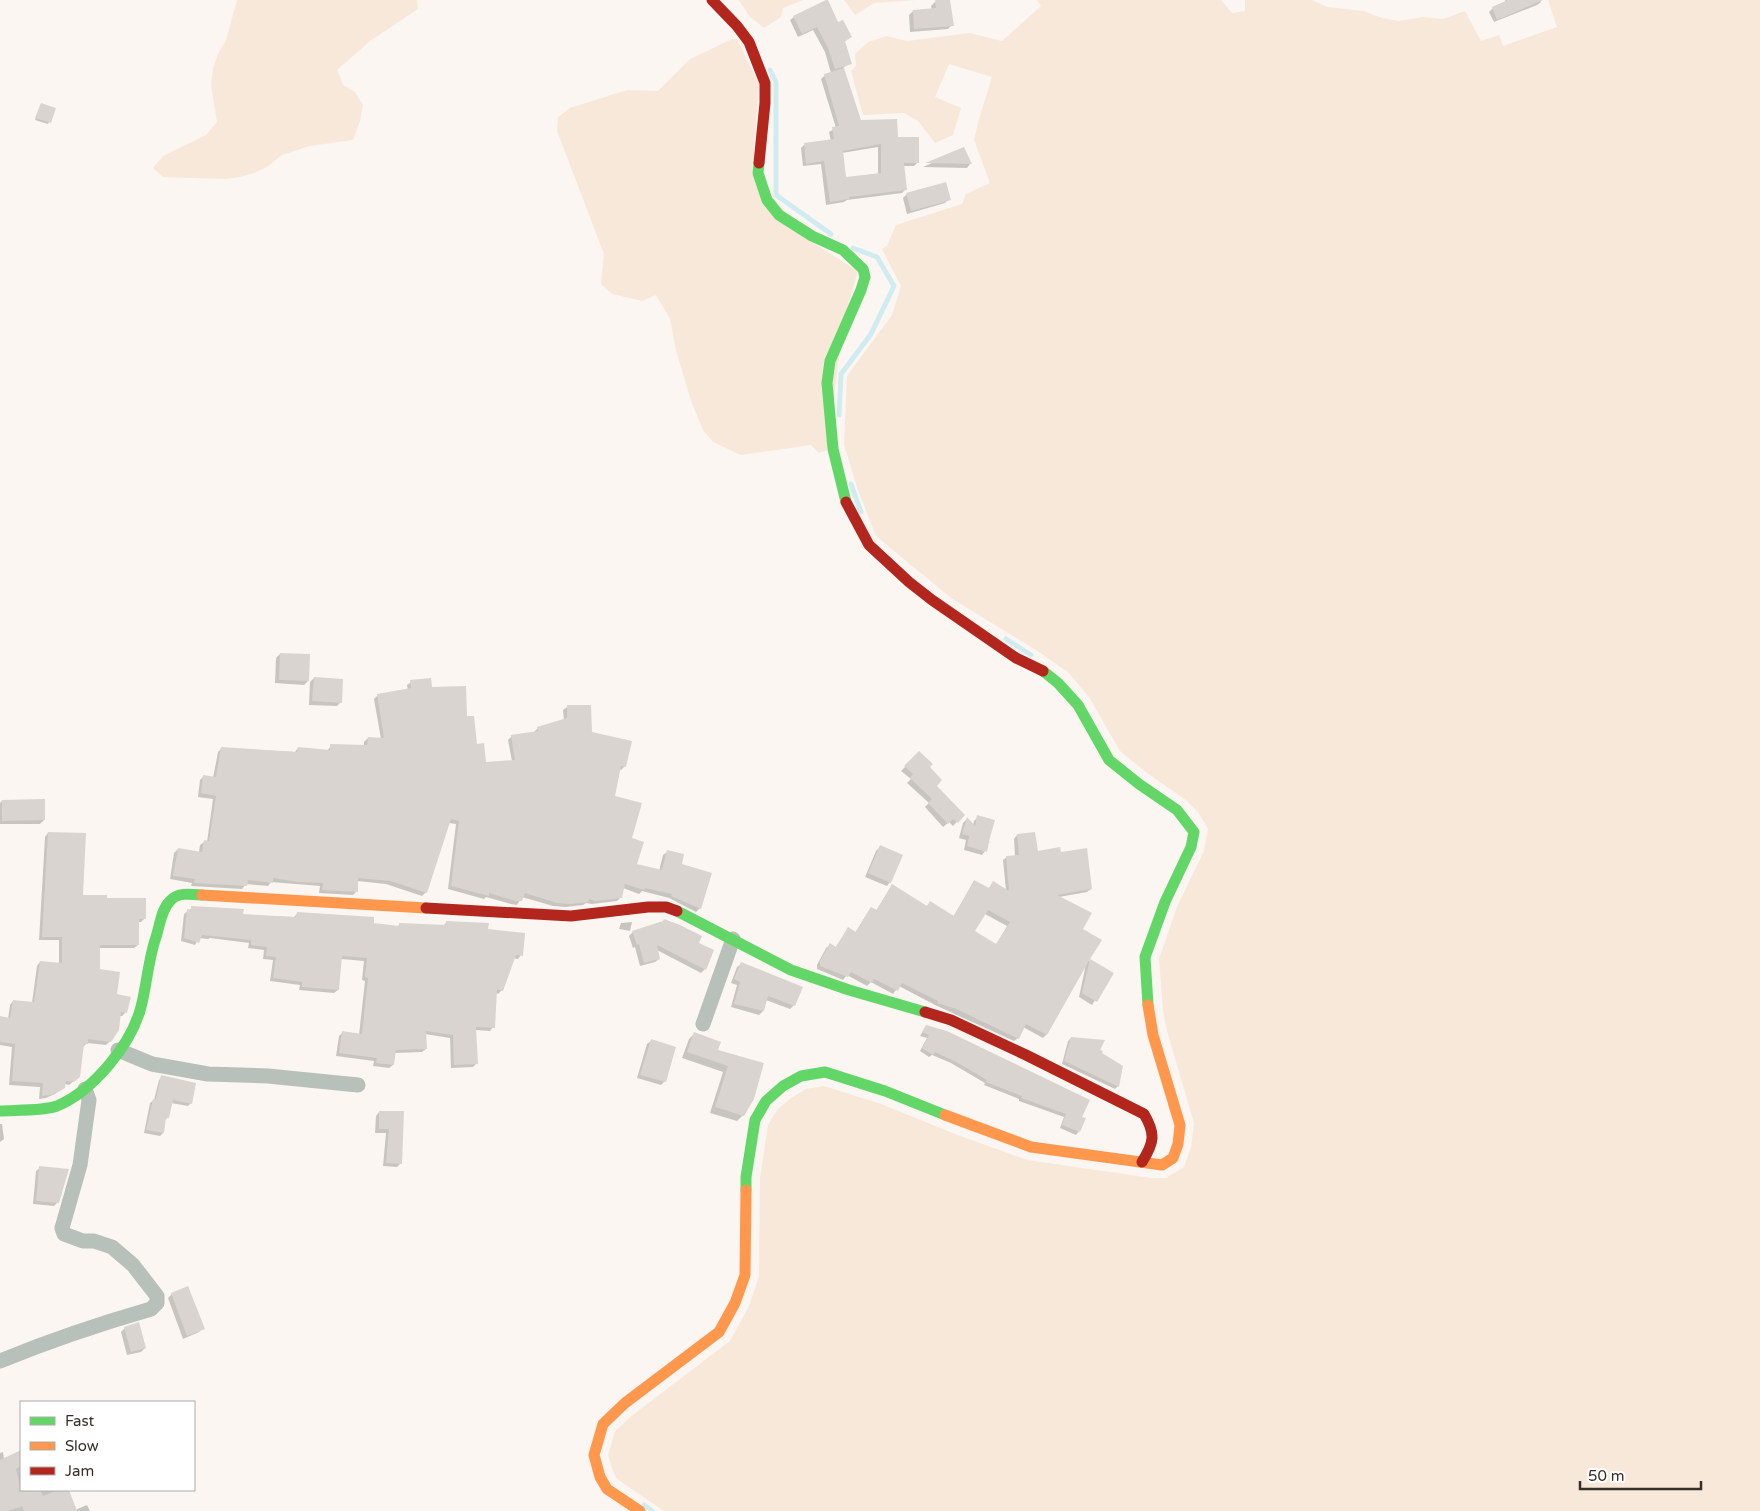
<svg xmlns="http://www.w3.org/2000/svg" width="1760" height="1511" font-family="'Varela Round',sans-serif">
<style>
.green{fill:#f8e8d9}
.shadow{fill:#0003;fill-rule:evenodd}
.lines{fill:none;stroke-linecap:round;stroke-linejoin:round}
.stream{stroke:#d1ecf1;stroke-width:5}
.building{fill:#d9d4cf;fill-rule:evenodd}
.street{stroke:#b7c0b9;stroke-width:15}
.fast{stroke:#63d668;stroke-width:11}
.slow{stroke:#ff974d;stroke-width:11}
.jam{stroke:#b3261e;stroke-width:11}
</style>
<rect width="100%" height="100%" fill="#fbf6f1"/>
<path class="green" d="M 237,0 L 417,0 L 418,9 L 370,41 L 337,70 L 343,85 L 355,92 L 363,105 L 360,121 L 353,140 L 310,146 L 282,155 L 267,167 L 254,173 L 240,177 L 225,179 L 163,177 L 153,168 L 163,156 L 206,135 L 217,122 L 211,85 L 213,68 L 218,54 L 226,40 Z
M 739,0 L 803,0 L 783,8 L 781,17 L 764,28 L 749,16 Z
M 844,0 L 916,0 L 874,3 L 855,15 Z
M 1037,0 L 1221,0 L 1232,13 L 1245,11 L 1245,0 L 1312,0 L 1327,7 L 1363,11 L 1382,18 L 1399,21 L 1423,17 L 1443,19 L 1465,11 L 1481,41 L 1499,35 L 1503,46 L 1557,27 L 1548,0 L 1760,0 L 1760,1511 L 664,1511 L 617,1479 L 613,1471 L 608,1455 L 615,1431 L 634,1414 L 730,1341 L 748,1308 L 759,1277 L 760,1178 L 768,1125 L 777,1110 L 791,1098 L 806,1089 L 824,1086 L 881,1104 L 955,1134 L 1027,1160 L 1151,1178 L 1166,1178 L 1184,1167 L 1191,1147 L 1194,1123 L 1167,1031 L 1163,1011 L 1159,959 L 1177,907 L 1204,851 L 1208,829 L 1198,812 L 1186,800 L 1147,773 L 1120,751 L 1089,697 L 1068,672 L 1036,650 L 951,598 L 876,536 L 858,490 L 844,445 L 847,376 L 892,315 L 901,286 L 882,249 L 887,246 L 896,225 L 962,204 L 966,194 L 990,183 L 974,140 L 979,119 L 992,77 L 949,64 L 935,97 L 961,108 L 953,135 L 935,143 L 918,121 L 904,113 L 863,115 L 851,71 L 856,66 L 855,54 L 868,42 L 887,36 L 907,41 L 970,33 L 1002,41 L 1041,6 Z
M 732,39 L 737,39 L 759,84 L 752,174 L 810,241 L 858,271 L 844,318 L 827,450 L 819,453 L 811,445 L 741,455 L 713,442 L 703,430 L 691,401 L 676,350 L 670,319 L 656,295 L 642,301 L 612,294 L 601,284 L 604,254 L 557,131 L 558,117 L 570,108 L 627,90 L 658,91 L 690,59 Z"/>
<path class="shadow" d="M 1505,0 L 1540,0 L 1541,2 L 1537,5 L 1494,22 L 1489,12 L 1493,8 L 1506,2 Z
M 935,2 L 952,25 L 948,29 L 910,32 L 909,15 L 913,11 L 932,10 L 931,6 Z
M 794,17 L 838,24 L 850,37 L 844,42 L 850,63 L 843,68 L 860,122 L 896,138 L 917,163 L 914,166 L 903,166 L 906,189 L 902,193 L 847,200 L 844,202 L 826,205 L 821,164 L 803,166 L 801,148 L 804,145 L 831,141 L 829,132 L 836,128 L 821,79 L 824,76 L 831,73 L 825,52 L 813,30 L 798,37 L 790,20 ZM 878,147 L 878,175 L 845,179 L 842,153 Z
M 41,104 L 49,122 L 48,124 L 35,120 Z
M 964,149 L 970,164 L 967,168 L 923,167 Z
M 907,194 L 949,199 L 945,203 L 907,214 L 903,198 Z
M 280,654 L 308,681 L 304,685 L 275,683 L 276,658 Z
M 314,678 L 341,702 L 337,706 L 309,705 L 310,682 Z
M 411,682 L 431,688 L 466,718 L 476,746 L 485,763 L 512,761 L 508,740 L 512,736 L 534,732 L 538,728 L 564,721 L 563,710 L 567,707 L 591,733 L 625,766 L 621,770 L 619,769 L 614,796 L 631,839 L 636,865 L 659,871 L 663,855 L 667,852 L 680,865 L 700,908 L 696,912 L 669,898 L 642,891 L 639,894 L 623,888 L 621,897 L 617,901 L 592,904 L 586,903 L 583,905 L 566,907 L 553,906 L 522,897 L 517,905 L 511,904 L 486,897 L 484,899 L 448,889 L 456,824 L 449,823 L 426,892 L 422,896 L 386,884 L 357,881 L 357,891 L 353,895 L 319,893 L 320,886 L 271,882 L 268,886 L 246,884 L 242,889 L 191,886 L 192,883 L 170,879 L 174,853 L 178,849 L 199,852 L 200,845 L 204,842 L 207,842 L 213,799 L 198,797 L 200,780 L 204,776 L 213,778 L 218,752 L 222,748 L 295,752 L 298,748 L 327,751 L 331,746 L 364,747 L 364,742 L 368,738 L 381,739 L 374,699 L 378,695 L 408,690 L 407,685 Z
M 919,753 L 928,767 L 935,785 L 963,815 L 953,826 L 949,822 L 943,827 L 925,807 L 929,803 L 907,783 L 911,779 L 901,771 Z
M 2,801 L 44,820 L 40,824 L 0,824 L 0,803 Z
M 978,817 L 985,851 L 982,855 L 964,850 L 966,840 L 959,838 L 963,823 L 967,819 L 973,825 L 974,821 Z
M 48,833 L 82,896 L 106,899 L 145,918 L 141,922 L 138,922 L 138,945 L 134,948 L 99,948 L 99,970 L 125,1013 L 122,1016 L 120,1016 L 110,1041 L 106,1045 L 87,1043 L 83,1047 L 75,1080 L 69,1085 L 65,1084 L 64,1087 L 55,1094 L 46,1098 L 39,1099 L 40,1087 L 9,1085 L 12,1047 L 0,1045 L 0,1018 L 8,1019 L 10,1005 L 13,1001 L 32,1003 L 37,966 L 40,962 L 59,964 L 59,940 L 39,940 L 45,837 Z
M 1034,833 L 1037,852 L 1060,853 L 1091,889 L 1087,892 L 1059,897 L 1081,929 L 1088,960 L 1112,974 L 1092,1005 L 1079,997 L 1086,964 L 1046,1035 L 1043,1038 L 1023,1027 L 1018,1038 L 1014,1041 L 935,1005 L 899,986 L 893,994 L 871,982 L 867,986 L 847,975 L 843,980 L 817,969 L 817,965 L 826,948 L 830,945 L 835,948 L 848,929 L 855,933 L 868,912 L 871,908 L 876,911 L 892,885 L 926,907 L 930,903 L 953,917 L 974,882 L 988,889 L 993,883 L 1006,890 L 1003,860 L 1007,857 L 1015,856 L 1014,839 L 1017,835 ZM 985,914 L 1007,926 L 996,945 L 973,932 Z
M 880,847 L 890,882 L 887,886 L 865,877 L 876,851 Z
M 192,908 L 242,915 L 294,917 L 297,914 L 397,927 L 400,924 L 443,926 L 447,922 L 487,930 L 521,955 L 518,959 L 513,958 L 502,990 L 498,994 L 496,993 L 493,1027 L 490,1031 L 475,1030 L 476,1064 L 473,1067 L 451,1068 L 450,1038 L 425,1034 L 426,1049 L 422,1052 L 395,1053 L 393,1065 L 389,1068 L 373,1066 L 374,1061 L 336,1056 L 339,1036 L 342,1033 L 359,1035 L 365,981 L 362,980 L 364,961 L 341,959 L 338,990 L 334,993 L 299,990 L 300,985 L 270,981 L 273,960 L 263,959 L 264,950 L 248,948 L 249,943 L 210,938 L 208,939 L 199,938 L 195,945 L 181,941 L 184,914 Z
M 632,922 L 630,931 L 619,929 L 621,923 Z
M 633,932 L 697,944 L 705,969 L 701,973 L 657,950 L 659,959 L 655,962 L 640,966 L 635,947 L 633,948 L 629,936 Z
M 741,964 L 794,1005 L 790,1009 L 766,1000 L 763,1011 L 759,1015 L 731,1007 L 737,985 L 731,983 L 737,967 Z
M 926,1026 L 1081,1118 L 1079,1131 L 1076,1135 L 1060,1128 L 1064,1117 L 1019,1101 L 1019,1099 L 984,1085 L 985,1083 L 951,1063 L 932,1055 L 929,1057 L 920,1051 L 927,1038 L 920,1036 Z
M 694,1034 L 717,1050 L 763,1064 L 743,1115 L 737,1121 L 710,1113 L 723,1072 L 682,1058 L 689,1039 Z
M 1071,1038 L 1098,1050 L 1118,1086 L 1115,1089 L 1062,1064 L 1068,1041 Z
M 651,1041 L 665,1081 L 661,1085 L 637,1078 L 647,1044 Z
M 162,1077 L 191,1103 L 188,1106 L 171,1103 L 168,1117 L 165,1120 L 163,1133 L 160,1136 L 144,1133 L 150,1103 L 154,1100 L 159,1080 Z
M 379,1112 L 403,1113 L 401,1163 L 397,1167 L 383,1166 L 386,1133 L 375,1133 L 376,1116 Z
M 0,1124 L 2,1124 L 4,1139 L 0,1142 Z
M 40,1168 L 58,1202 L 54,1206 L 33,1204 L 36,1171 Z
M 172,1294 L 203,1328 L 199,1332 L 183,1339 L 168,1298 Z
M 125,1328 L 145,1348 L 141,1352 L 127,1355 L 121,1332 Z
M 3,1452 L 4,1459 L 21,1452 L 21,1490 L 67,1490 L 75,1510 L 87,1505 L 90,1511 L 0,1511 L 0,1453 Z"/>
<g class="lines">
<path class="stream" d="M 770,70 L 776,82 L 776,195 L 831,234
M 839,415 L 841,374 L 871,334 L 894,286 L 877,257 L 853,248
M 851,484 L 861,512
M 1006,639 L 1031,655
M 644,1505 L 652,1511"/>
</g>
<path class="building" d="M 826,0 L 828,0 L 838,22 L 843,20 L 852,37 L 845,41 L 852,64 L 835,69 L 828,48 L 817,27 L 802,34 L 793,16 Z
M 935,0 L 950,0 L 954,26 L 914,29 L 913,10 L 936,8 Z
M 1508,0 L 1543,0 L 1497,20 L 1492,7 Z
M 844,68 L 861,120 L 897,119 L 898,137 L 919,137 L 919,163 L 904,163 L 907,190 L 849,197 L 849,199 L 830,202 L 824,161 L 806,164 L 804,143 L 834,139 L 832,127 L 839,126 L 824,74 ZM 881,144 L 881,173 L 846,177 L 843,151 Z
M 41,103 L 56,108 L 51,123 L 35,118 Z
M 964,147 L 972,164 L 925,163 Z
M 946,182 L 951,200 L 911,211 L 906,193 Z
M 280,653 L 310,654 L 309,681 L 279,680 Z
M 314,677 L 343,679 L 342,703 L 312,701 Z
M 431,678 L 432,687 L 466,686 L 467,716 L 474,716 L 477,744 L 484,743 L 486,762 L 515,760 L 511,735 L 538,731 L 537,727 L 567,718 L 567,705 L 591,705 L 592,732 L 632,741 L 626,767 L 621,766 L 615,796 L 642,803 L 632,838 L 644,842 L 637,864 L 662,870 L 667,850 L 684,854 L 682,864 L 712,873 L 701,909 L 671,896 L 672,894 L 645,888 L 644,890 L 625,884 L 622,898 L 596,901 L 589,899 L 588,902 L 571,904 L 557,903 L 525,893 L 522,901 L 515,901 L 489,893 L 489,896 L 451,886 L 459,821 L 451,819 L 427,893 L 390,881 L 358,878 L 358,892 L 322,890 L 323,883 L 298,882 L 273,878 L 273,883 L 248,880 L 247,886 L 194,883 L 195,879 L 173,876 L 178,848 L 202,852 L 204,840 L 209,841 L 216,796 L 201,793 L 203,775 L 216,777 L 221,747 L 297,752 L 298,747 L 330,750 L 330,744 L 367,745 L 368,737 L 384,738 L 377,694 L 411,688 L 410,680 Z
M 919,751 L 933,764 L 930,767 L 942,780 L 937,786 L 965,815 L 958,823 L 953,819 L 948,824 L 928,803 L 932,799 L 910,778 L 913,774 L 904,766 Z
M 45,799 L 45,820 L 2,821 L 2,800 Z
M 977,815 L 995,820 L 989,841 L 991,843 L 989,842 L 987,852 L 967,846 L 969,836 L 962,834 L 967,817 L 975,826 Z
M 48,832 L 86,833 L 83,895 L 107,895 L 107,898 L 146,898 L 146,919 L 139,919 L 139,945 L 100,945 L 100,969 L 120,972 L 117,994 L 131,997 L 127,1013 L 121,1012 L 119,1030 L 111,1042 L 88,1039 L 88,1044 L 84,1044 L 80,1077 L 74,1082 L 66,1081 L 65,1088 L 60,1091 L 51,1095 L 42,1096 L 43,1083 L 12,1081 L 15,1044 L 0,1042 L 0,1016 L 10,1018 L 13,1000 L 34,1002 L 40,961 L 62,963 L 62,937 L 42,937 Z
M 1035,832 L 1038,851 L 1060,847 L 1061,852 L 1087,848 L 1092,889 L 1057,895 L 1092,913 L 1083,929 L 1102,940 L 1090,959 L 1114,973 L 1097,1002 L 1082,993 L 1090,959 L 1047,1035 L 1026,1024 L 1019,1039 L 956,1009 L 937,1003 L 938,1001 L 902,983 L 898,991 L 874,979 L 872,983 L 851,972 L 848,977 L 820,966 L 820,961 L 830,943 L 836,947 L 848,927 L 856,932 L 871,907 L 877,910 L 892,884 L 927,906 L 930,901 L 954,916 L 974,880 L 989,888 L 993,881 L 1009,891 L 1006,856 L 1019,855 L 1017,834 ZM 988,910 L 1010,922 L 996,944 L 975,931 Z
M 880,845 L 903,855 L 891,883 L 868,873 Z
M 191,906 L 244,909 L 243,914 L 276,916 L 296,917 L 297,912 L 374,917 L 374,923 L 399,926 L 399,923 L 446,925 L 446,921 L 489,923 L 488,929 L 525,933 L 523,956 L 516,955 L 503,991 L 497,989 L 495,1028 L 476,1027 L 478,1064 L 454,1065 L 453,1035 L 426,1031 L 427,1049 L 396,1050 L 394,1065 L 376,1063 L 377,1058 L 339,1053 L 342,1031 L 362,1034 L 368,978 L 365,977 L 367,958 L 342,956 L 339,990 L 302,987 L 302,982 L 273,978 L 276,957 L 266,956 L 267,947 L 251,945 L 251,940 L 202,935 L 199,943 L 184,938 L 187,909 L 191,910 Z
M 664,919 L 680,925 L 702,936 L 699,943 L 714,950 L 706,970 L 657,945 L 660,959 L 644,963 L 639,944 L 637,945 L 632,931 L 663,921 Z
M 741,962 L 803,987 L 795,1006 L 768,996 L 764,1011 L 734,1004 L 740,982 L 734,979 Z
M 926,1025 L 947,1031 L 1090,1100 L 1082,1117 L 1086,1118 L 1080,1132 L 1062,1125 L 1066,1114 L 1021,1098 L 1022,1096 L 986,1082 L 987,1080 L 954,1061 L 935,1052 L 933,1055 L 922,1048 L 929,1035 L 922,1032 Z
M 694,1032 L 721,1042 L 718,1050 L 764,1063 L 754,1099 L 744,1116 L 715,1107 L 728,1066 L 687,1052 Z
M 1071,1037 L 1105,1040 L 1100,1050 L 1103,1051 L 1102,1053 L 1123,1066 L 1119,1087 L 1064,1061 Z
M 651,1039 L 676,1047 L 666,1082 L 640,1075 Z
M 161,1075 L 196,1083 L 192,1104 L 173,1100 L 169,1118 L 166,1117 L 164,1133 L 146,1130 L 153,1099 L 156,1099 Z
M 379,1111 L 404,1111 L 402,1164 L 386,1163 L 389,1129 L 379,1129 Z
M 39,1166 L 69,1169 L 59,1203 L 36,1201 Z
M 188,1286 L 205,1329 L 187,1336 L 171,1293 Z
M 139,1322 L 146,1348 L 131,1352 L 124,1327 Z
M 21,1450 L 21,1466 L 16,1469 L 21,1490 L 40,1490 L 43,1496 L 57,1490 L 69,1490 L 77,1511 L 24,1511 L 22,1506 L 8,1511 L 0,1511 L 0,1460 Z"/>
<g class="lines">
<path class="street" d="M 703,1024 L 733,939
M 118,1050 L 152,1064 L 208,1074 L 268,1076 L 358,1085
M 0,1361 C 49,1341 99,1324 151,1309 L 157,1303 L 157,1296 L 133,1265 L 112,1247 L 94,1241 L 83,1241 L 64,1234 L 62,1228 L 80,1165 L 89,1100 L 85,1089"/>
<path class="fast" d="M 759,163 L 758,173 L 767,200 L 779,215 L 812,236 L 843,250 L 863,269 L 865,277 L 861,290 L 830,361 L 827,383 L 833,449 L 846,502
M 1043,671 L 1058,683 L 1078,705 L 1109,760 L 1139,784 L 1177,810 L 1194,832 L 1191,847 L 1165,902 L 1145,957 L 1148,1005
M 677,911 L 791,970 L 849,990 L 925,1012
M 0,1111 C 14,1110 44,1111 57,1106 C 93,1091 131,1045 141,1007 C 147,984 148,960 156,937 C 160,925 161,910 170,901 C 178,892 190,894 202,895
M 746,1190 L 746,1177 L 755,1120 L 766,1101 L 783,1086 L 801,1076 L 825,1072 L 885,1091 L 945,1115"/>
<path class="slow" d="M 202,895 L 426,908
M 945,1115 L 1031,1147 L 1162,1165 L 1173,1158 L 1178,1144 L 1180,1125 L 1153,1035 L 1148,1005
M 640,1511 L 607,1489 L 600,1477 L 594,1455 L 603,1424 L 625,1403 L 719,1332 L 735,1303 L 745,1275 L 746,1190"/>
<path class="jam" d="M 712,0 L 737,26 L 749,42 L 765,83 L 765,103 L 759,163
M 846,502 L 869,545 L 909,582 L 932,600 L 1016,658 L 1043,671
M 426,908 L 571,916 L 648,907 L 666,907 L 677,911
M 925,1012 L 951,1020 L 1026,1055 L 1144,1114 C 1156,1134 1154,1143 1142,1162"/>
</g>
<rect x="20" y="1401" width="175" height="90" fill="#ffffff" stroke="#aeaca9"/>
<rect x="30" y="1417" width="25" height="8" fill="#63d668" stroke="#aeaca9"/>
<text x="65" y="1426" font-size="15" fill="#342f29">Fast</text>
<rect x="30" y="1442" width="25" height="8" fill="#ff974d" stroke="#aeaca9"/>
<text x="65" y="1451" font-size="15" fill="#342f29">Slow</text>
<rect x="30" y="1467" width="25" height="8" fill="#b3261e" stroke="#aeaca9"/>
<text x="65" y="1476" font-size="15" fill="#342f29">Jam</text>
<path d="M1580 1481v8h121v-8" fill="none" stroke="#342f29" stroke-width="2.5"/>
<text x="1588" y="1481" font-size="15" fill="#342f29" stroke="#ffffff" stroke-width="4" paint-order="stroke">50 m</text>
</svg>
